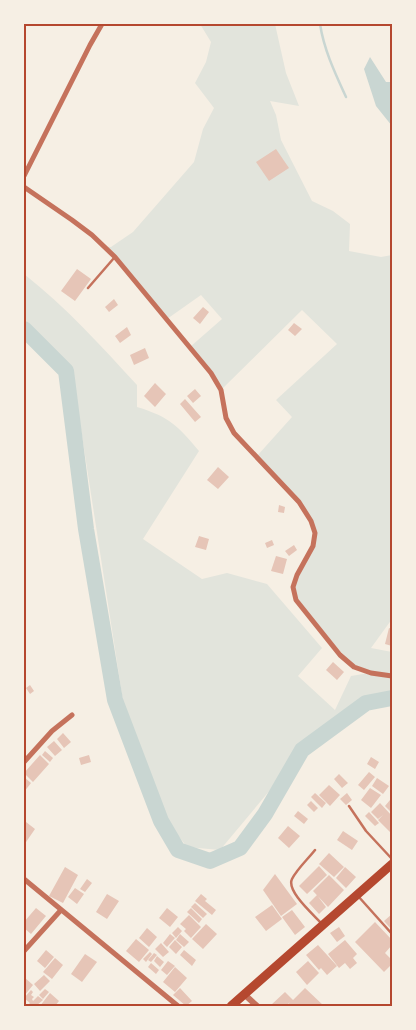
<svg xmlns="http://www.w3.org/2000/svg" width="416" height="1030" font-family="Inter,sans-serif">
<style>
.green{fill:#e2e4dc}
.water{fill:#c9d6d2}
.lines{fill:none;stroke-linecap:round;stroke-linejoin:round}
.stream{stroke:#c9d6d2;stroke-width:2.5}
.river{stroke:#c9d6d2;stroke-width:16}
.building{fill:#e6c5b7}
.service{stroke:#c5725c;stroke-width:2.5}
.minor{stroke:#c5725c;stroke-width:5}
.tertiary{stroke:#c5725c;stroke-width:6}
.trunk{stroke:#b5482f;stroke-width:9}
.neatline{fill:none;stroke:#b5482f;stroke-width:2}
</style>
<rect width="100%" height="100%" fill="#f6efe4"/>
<path class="green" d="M 200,24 L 275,24 L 286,73 L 299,106 L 270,101 L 276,115 L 281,140 L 312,201 L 333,211 L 350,224 L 349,251 L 381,257 L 392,255 L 392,619 L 371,648 L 392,652 L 392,698 L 366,703 L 306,747 L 220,850 L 187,847 L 167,821 L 123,701 L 72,371 L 24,318 L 24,274 C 66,307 101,346 137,385 L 137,407 C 170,417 178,426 199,451 L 143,539 L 202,579 L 227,573 L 267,584 L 322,648 L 298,676 L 335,710 L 351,676 L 369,673 L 354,667 L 300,605 L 294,590 L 297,575 L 313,546 L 315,532 L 299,502 L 257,456 L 292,417 L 276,400 L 337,344 L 302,310 L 221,390 L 190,347 L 222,319 L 201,295 L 167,319 L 103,246 L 111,247 L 133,232 L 194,162 L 203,129 L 214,108 L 195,83 L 206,62 L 211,42 Z"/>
<path class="water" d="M 370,57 L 386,82 L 392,82 L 392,126 L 376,106 L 364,69 Z"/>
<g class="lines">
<path class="stream" d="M 320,24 C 324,50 335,73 346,97"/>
<path class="river" d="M 24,329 L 66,371 L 86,529 L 115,700 L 161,821 L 178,850 L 210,861 L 240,848 L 265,814 L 302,750 L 366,703 L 392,698"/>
</g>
<path class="building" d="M 276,149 L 289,168 L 269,181 L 256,162 Z
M 77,269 L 91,279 L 75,301 L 61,291 Z
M 114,299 L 118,305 L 109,312 L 105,307 Z
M 203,307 L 209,312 L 200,324 L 193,318 Z
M 294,323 L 302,329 L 295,336 L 288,330 Z
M 127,327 L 131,335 L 120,343 L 115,336 Z
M 145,348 L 149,358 L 134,365 L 130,355 Z
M 155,383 L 166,394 L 155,407 L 144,396 Z
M 195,389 L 201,396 L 193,403 L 187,396 Z
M 185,399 L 201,417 L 195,422 L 180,404 Z
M 218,467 L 229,477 L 218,489 L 207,480 Z
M 279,505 L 285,507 L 284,513 L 278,512 Z
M 199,536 L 209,539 L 206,550 L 195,547 Z
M 272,540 L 274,545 L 267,548 L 265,543 Z
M 294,545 L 297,550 L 289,556 L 285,551 Z
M 276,556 L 287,559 L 283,574 L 271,571 Z
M 389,628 L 392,629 L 392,646 L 385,644 Z
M 333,662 L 344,672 L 337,680 L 326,670 Z
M 30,685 L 34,691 L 30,694 L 26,688 Z
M 63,733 L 71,742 L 64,748 L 57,739 Z
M 54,741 L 62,750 L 55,756 L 47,747 Z
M 45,751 L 53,758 L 50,762 L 42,755 Z
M 40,755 L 49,764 L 33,782 L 24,773 Z
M 89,755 L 91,762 L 81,765 L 79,758 Z
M 371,757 L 379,762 L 375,769 L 367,764 Z
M 369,772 L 375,777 L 364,790 L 358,785 Z
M 339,774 L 348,783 L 342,788 L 334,779 Z
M 24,777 L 31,783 L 24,792 Z
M 377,778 L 389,786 L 383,794 L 372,786 Z
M 329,785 L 340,795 L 330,806 L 319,795 Z
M 370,788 L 381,795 L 371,808 L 361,800 Z
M 315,793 L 326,803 L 322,808 L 311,797 Z
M 347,793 L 352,800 L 346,805 L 340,799 Z
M 390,800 L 392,802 L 392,813 L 385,806 Z
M 311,801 L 318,808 L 314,812 L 307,805 Z
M 380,803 L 392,816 L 392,834 L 378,820 L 383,815 L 378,819 L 371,812 Z
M 298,811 L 308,819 L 304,824 L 294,816 Z
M 369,812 L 379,823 L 375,826 L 365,816 Z
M 26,822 L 35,829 L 24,845 L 24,825 Z
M 288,826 L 300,836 L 289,848 L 278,838 Z
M 343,831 L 358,841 L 352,850 L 337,840 Z
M 329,853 L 344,867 L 334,877 L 319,864 Z
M 319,866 L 327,875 L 307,894 L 299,886 Z
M 65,867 L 78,875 L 63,903 L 49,896 Z
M 345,867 L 356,877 L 346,888 L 336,878 Z
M 275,874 L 297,904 L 281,916 L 263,890 Z
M 329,875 L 344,890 L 328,907 L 313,891 Z
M 87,879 L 92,883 L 85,892 L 80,889 Z
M 75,888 L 84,894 L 77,904 L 68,897 Z
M 107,894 L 119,901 L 107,919 L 96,912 Z
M 201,894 L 207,899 L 205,901 L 216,910 L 212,915 L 195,901 Z
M 317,895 L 326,907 L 319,914 L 309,903 Z
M 195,903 L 207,914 L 203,918 L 191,907 Z
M 272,905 L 282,919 L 266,931 L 255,917 Z
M 36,908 L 46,916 L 31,934 L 24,928 L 24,922 Z
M 167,908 L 178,917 L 170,927 L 159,918 Z
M 191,908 L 202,919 L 199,923 L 187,912 Z
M 392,909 L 392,930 L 384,921 L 392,914 L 390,911 Z
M 292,910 L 305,927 L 295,935 L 282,917 Z
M 189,915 L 201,927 L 191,938 L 184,931 L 186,929 L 180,924 Z
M 375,922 L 392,940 L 392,945 L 385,953 L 392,960 L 392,964 L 384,972 L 355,942 Z
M 206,924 L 217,934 L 203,949 L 192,939 Z
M 178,927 L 182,931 L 176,938 L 172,933 Z
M 339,927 L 345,936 L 337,942 L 330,933 Z
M 147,928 L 157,937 L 149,947 L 139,938 Z
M 170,934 L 175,938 L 167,947 L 163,943 Z
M 180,934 L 189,942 L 184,947 L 176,940 Z
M 136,939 L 149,950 L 139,962 L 126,951 Z
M 175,940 L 182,947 L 176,954 L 169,947 Z
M 345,940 L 357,954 L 353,958 L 357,963 L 350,969 L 345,963 L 339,968 L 328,954 Z
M 161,943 L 169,952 L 163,957 L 155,949 Z
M 318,945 L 337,966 L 327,975 L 321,968 L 319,970 L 306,955 Z
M 46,950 L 54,957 L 45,968 L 37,961 Z
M 184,950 L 196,960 L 192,966 L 180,955 Z
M 150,952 L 152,954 L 146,962 L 143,959 Z
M 154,953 L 157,955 L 151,962 L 148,960 Z
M 85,954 L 97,962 L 82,982 L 71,974 Z
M 157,956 L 164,962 L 160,967 L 154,961 Z
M 55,958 L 63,965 L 52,979 L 43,972 Z
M 168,961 L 175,966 L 167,975 L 161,970 Z
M 308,961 L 319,973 L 307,985 L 296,972 Z
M 151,963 L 159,970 L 156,974 L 148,967 Z
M 175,967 L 187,978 L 175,992 L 163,982 Z
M 44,975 L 50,981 L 40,991 L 34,984 Z
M 24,977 L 33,985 L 24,996 Z
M 180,988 L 192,1001 L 186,1006 L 173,995 Z
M 305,988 L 324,1006 L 287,1006 L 290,1002 L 286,1006 L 273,1006 L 271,1005 L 285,992 L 293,1000 Z
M 45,989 L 49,992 L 43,999 L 39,995 Z
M 31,990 L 33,992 L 31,995 L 34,997 L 32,999 L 33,1001 L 38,996 L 43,1000 L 36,1006 L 29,1006 L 28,1005 L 30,1003 L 24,998 Z
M 50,993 L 59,1001 L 55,1006 L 40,1006 Z"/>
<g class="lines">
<path class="service" d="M 88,288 L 114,258
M 349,806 L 366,831 L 392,859
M 315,850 C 308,859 297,869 292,879 C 286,891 314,915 322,924
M 358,896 L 392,934"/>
<path class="minor" d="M 24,176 L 90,45 L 102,24
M 24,187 L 72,220 L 92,235 L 115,257 L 211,373 L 221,390 L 226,418 L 234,433 L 299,502 L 311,521 L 315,533 L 313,546 L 297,575 L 293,587 L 296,600 L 340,655 L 354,667 L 371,673 L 392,676
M 24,762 L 52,731 L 72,715
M 24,879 L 178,1006
M 24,951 L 61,910"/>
<path class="tertiary" d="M 244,994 L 257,1006"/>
<path class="trunk" d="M 231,1006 L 392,864"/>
</g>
<rect width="416" height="1030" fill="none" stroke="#f6efe4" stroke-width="50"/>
<rect x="25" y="25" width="366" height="980" class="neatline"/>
</svg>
